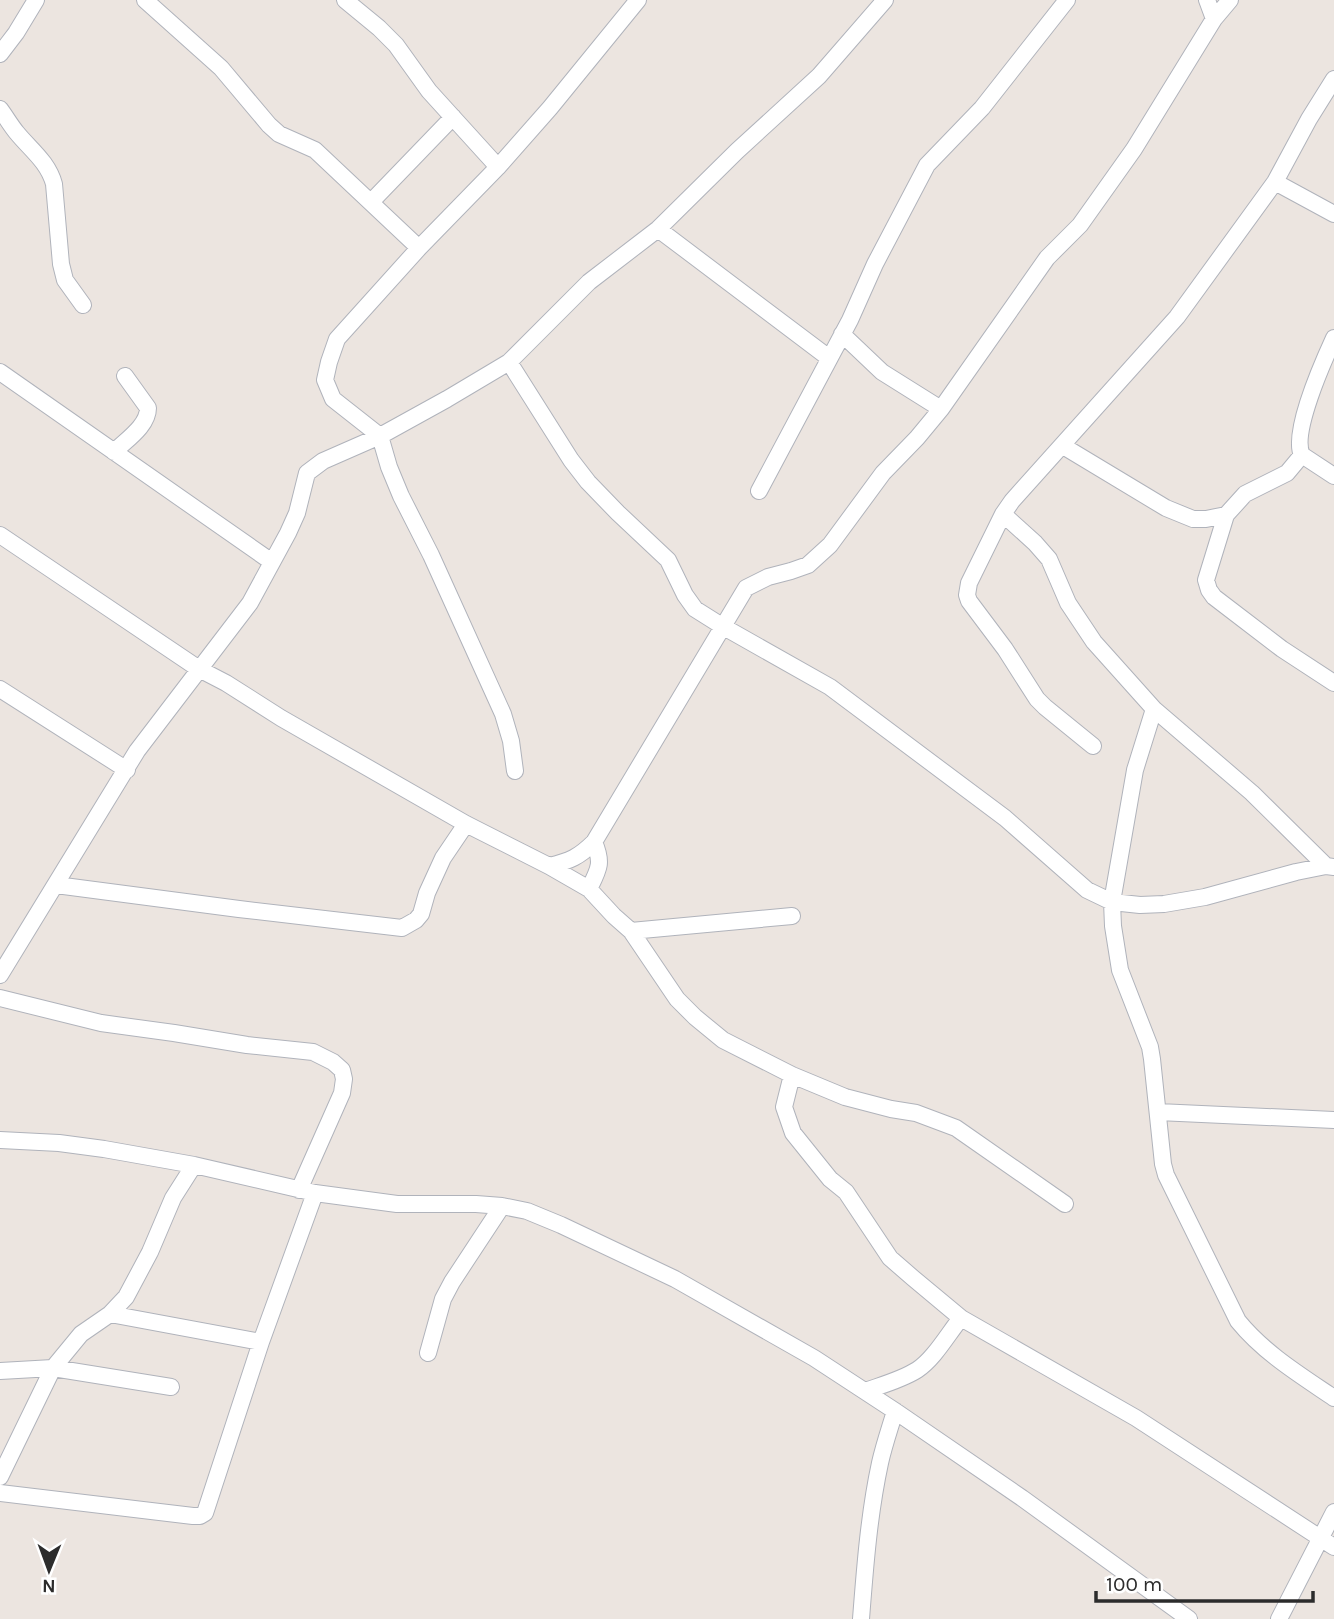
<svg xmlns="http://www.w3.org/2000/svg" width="1334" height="1619" font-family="Karla,sans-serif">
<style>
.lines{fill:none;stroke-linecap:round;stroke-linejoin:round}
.minor-casing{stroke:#b0b3bb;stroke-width:18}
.minor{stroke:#fff;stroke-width:16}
</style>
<rect width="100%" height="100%" fill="#ece5e0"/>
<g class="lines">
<defs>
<path id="minor" d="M 145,0 L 221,68 L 269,125 L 279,134 L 315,150 L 419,248
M 345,0 L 379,28 L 396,45 L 429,91 L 498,167
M 1207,0 L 1214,19
M 0,54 L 16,33 L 36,0
M 0,109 C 6,117 11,126 17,133 C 31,150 48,162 54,184 L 61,264 L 65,280 L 83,305
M 1275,182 L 1334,214
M 371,202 L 453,117
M 658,229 L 829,358
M 842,334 L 882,372 L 941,409
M 1334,338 C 1323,362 1291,433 1302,455 L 1334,476
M 509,362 L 571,460 L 588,482 L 618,513 L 668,560 L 685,595 L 695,609 L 722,626 L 830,687 L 1005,818 L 1087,890 L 1112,902 L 1140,905 L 1164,904 L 1205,897 L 1296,872 L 1326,866 L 1334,867
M 0,372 L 272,562
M 1063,446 L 1166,508 L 1193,519 L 1206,519 L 1226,515
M 114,452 C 126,440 148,426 148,408 L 125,376
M 1302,455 L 1287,473 L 1245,494 L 1226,515 L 1206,580 L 1209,590 L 1214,597 L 1282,649 L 1334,683
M 759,491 L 850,320 L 875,264 L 927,165 L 982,108 L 1067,0
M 1003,514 L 969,583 L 967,595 L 969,601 L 1005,649 L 1037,699 L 1045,707 L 1093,746
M 0,535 L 199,669 L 226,683 L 281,718 L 466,824 L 549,866 L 589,889 L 614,916 L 631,931 L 677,999 L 695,1017 L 723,1040 L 792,1075 L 845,1097 L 891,1109 L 916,1113 L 956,1128 L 1065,1204
M 0,689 L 127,770
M 1154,709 L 1135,770 L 1112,902 L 1113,926 L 1120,970 L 1150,1047 L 1152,1059 L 1163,1164 L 1166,1175 L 1238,1321 C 1264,1353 1300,1375 1334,1398
M 515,771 L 511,741 L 503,714 L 431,555 L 401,496 L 389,467 L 380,436 L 333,399 L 325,380 L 329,362 L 337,339 L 419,248 L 498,167 L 550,108 L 638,0
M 549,866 C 570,861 579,857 594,842 L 746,588 L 768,577 L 791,571 L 808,565 L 830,545 L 883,473 L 917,438 L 941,409 L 1047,258 L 1080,225 L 1134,149 L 1214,19 L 1230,0
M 1326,866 L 1252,793 L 1154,709 L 1094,642 L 1068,603 L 1049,559 L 1035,543 L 1003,514 L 1012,501 L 1177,317 L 1275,182 L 1309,119 L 1334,79
M 56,885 L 239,909 L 402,928 L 416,920 L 421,914 L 427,893 L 443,858 L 466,824
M 589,889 C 599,869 603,863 594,842
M 631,931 L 792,916
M 0,975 L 137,751 L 250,603 L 288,533 L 297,513 L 307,473 L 323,461 L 380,436 L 447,399 L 509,362 L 589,282 L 658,229 L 737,151 L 819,76 L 885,0
M 0,998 L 101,1023 L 174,1033 L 247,1045 L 313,1052 L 333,1062 L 342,1070 L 344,1079 L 342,1093 L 299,1190
M 792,1075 L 784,1107 L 793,1133 L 830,1179 L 846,1192 L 890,1258 L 913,1278 L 961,1318 L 1136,1418 L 1334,1547
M 1158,1112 L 1334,1120
M 0,1140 L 59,1143 L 104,1149 L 194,1165 L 315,1193 L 397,1204 L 476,1204 L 502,1206 L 527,1211 L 561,1225 L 675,1279 L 814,1358 L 895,1411 L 1022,1498 L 1189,1619
M 110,1314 L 261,1342
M 428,1353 L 443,1299 L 452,1282 L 502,1206
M 0,1371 L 53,1368 L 171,1387
M 865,1391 C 882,1385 901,1380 917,1370 C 934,1359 948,1334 961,1318
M 0,1477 L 53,1368 L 81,1334 L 110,1314 L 126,1297 L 150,1252 L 173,1198 L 194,1165
M 0,1493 L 193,1516 L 200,1516 L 205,1513 L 261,1342 L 315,1193
M 861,1619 C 865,1567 869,1514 880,1463 C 884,1445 890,1428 895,1411
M 1279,1619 L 1334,1512"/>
</defs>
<use href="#minor" class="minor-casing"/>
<use href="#minor" class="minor"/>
</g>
<g transform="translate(49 1570) rotate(181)" stroke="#ffffff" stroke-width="5" paint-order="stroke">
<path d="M0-5L12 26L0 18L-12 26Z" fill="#2c2c2c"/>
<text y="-10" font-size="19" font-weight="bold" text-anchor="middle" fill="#2c2c2c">N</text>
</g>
<path d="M1096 1591v10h217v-10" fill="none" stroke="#2c2c2c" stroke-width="3.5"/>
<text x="1106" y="1591" font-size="21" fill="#2c2c2c" stroke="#ffffff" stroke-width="5" paint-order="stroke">100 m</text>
</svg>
